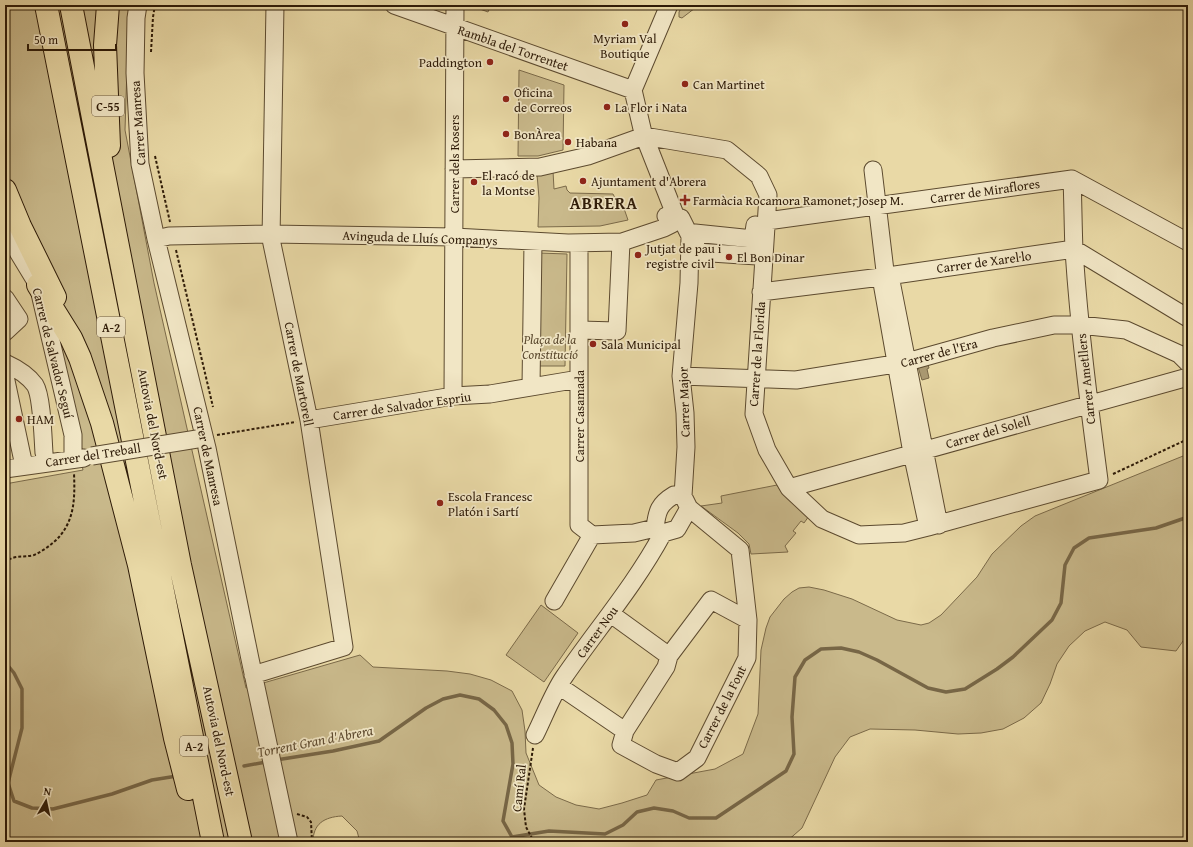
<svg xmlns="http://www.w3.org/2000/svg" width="1193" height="847" font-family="'Gentium Book Plus',serif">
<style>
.green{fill:#c9b98b;stroke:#7b6a49}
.water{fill:#a99870;stroke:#776646}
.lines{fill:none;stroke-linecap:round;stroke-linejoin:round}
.stream{stroke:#776646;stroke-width:3.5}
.minor-casing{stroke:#5c4a2f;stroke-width:19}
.highway-casing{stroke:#2d1a07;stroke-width:24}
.path{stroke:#2d1a07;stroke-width:2;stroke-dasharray:3 2;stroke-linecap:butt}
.minor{stroke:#f1e6c5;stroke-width:17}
.highway{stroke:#e9d9a6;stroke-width:22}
.minor-bridge-casing{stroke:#5c4a2f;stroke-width:19;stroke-linecap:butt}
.minor-bridge{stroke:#f1e6c5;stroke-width:17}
.poi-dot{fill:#8f2418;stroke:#f1e6c5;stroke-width:1.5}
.labels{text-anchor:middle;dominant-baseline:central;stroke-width:3.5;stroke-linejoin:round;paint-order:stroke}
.shield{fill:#f1e6c5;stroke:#685740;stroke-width:1}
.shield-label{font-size:12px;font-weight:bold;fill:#2d1a07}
.poi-label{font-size:13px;fill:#2d1a07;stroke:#f1e6c5;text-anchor:start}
.street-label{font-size:13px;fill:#2d1a07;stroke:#f1e6c5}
.park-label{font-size:13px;font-style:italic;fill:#5c4a2f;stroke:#f1e6c5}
.water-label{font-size:14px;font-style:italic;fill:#5f4c31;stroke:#f1e6c5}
.district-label{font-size:17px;font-weight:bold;letter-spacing:1px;fill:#2d1a07;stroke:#f1e6c5}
</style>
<rect width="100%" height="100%" fill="#e9d9a6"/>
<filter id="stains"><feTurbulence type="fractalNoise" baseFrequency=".005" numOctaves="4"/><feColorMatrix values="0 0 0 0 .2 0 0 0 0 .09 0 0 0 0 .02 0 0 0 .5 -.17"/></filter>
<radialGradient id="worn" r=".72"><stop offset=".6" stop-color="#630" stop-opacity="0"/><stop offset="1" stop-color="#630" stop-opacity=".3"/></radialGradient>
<path class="green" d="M 5,5 L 129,5 L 125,130 L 154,283 L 246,688 L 360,655 L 373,667 L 447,671 L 470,674 L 491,680 L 512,691 L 522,710 L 525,731 L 526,753 L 539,785 L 556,797 L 576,805 L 599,809 L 622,803 L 647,795 L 656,780 L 715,769 L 743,754 L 758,714 L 761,650 L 766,628 L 770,617 L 784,599 L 792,592 L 799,588 L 809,587 L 824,590 L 852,599 L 897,620 L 921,625 L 929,623 L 941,615 L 977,577 L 992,554 L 1021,526 L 1035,516 L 1188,454 L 1188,634 L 1176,651 L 1141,647 L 1127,630 L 1105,622 L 1085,631 L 1069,646 L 1057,664 L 1050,684 L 1041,703 L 1024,718 L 1003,729 L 981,733 L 958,734 L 915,730 L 870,729 L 850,737 L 835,757 L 802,828 L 786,842 L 360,842 L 357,831 L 342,816 C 324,817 313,824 313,842 L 5,842 L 5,484 L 83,470 L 47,306 L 5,212 Z
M 469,5 L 491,5 L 488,12 Z
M 683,5 L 699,5 L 682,18 L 679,17 L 679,12 Z
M 519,70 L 564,85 L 563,150 L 538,156 L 518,156 Z
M 553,171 L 554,189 L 566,186 L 567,190 L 570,193 L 613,194 L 615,198 L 620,197 L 628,220 L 600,226 L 538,227 L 539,198 L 537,174 Z
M 539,253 L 567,254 L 565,366 L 535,366 Z
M 777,485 L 782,493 L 809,516 L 804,523 L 801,521 L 793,531 L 796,533 L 785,546 L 788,552 L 751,554 L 749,544 L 738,533 L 701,506 L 722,503 L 721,496 Z
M 541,605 L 578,633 L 544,682 L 506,655 Z"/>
<path class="water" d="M 928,365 L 929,368 L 927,369 L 929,378 L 922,380 L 918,367 Z"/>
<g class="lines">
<path class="stream" d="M 5,662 L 14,673 L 22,689 L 22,728 L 8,783 L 14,801 L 32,808 L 53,809 L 112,794 L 152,780 L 177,776
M 276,760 L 333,751 L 379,741 L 426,708 L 443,699 L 460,695 L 479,699 L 494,710 L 506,725 L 512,743 L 513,764 L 503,821 L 512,837 L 549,831 L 605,834 L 623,825 L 637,812 L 654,808 L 673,811 L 689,818 L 716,818 L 786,771 L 794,754 L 792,717 L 795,677 L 805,660 L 821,649 L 841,648 L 859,652 L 877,660 L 928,688 L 946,692 L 965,689 L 997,669 L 1013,657 L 1052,620 L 1061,603 L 1065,565 L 1074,548 L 1089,538 L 1156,528 L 1188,517
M 244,766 L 266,762"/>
<defs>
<path id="minor" d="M 138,5 L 136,18 L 135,73 L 140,164 L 156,239 L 207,448 L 250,659 L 289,842
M 394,5 L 633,90
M 669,5 L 633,90 L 643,133 L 676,217
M 454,169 L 540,167 L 588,156 L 644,136 L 727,150 L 759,176 L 768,195 L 754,414 L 767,450 L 789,488 L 822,519 L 859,535 L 904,533 L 928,527 L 1099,480 C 1089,404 1079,327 1074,250 C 1073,226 1073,203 1072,179
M 873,170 L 885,271
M 666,216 L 669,215 L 681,218 L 690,236 L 689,283 L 681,376 L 685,413 L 686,447 L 683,496
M 767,221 L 1072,179 L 1188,242
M 5,225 L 13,240 L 18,252 L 38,285 L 73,435 L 73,459
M 755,225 L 759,226 L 757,256 L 696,252 L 695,233 L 753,239 Z
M 156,239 L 169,236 L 271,234 L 454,237 L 568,243 L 622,242 L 664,228 L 672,224 L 676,217
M 579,243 L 579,525 L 592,535
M 761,292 L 881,277 L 1074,249 L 1188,318
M 5,298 L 19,319 L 5,332
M 579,330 L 617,331 L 621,242
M 5,363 C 16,368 27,374 35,385 C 42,396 43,439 44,453
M 5,376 L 24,466
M 681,376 L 796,380 L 907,362 L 993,338 L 1054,325 L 1080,325 L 1126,330 L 1179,354 L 1188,363
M 531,387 L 533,242
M 453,396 L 455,5
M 309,420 L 453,396 L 490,394 L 579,379
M 5,469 L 84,458
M 789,488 L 1188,377
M 674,495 L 683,496 L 689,508 L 677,529 L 663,533 L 655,528 C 657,511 659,504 674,495 Z
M 689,508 L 740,550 L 748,620 L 747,658 L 697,758 L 678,772 L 656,764 L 621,745 L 625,731 L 666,667 L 669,656 L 711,600 L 748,620
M 928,527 L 912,453 L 881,277 L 885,271 L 890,276 L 939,525
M 592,535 L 634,533 L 655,528
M 554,601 L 592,535
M 611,614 L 669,656
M 253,675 L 344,647 L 309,420 L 271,239 L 275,5
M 559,686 L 625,731
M 535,735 C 544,717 553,693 564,677 C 597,629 635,585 663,533"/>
<path id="highway" d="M 46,5 L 213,842
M 71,5 L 180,565 L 241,842
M 108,5 L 105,45 L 109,146
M 5,190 L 20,226 L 55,297
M 38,285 L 71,338 L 80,358 L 102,423 L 139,565 L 175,738 L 188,789"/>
</defs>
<use href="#minor" class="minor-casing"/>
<use href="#highway" class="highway-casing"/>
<path class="path" d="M 151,52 L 153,17 L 155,5
M 155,156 L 170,222
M 176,250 L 213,407
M 217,435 L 296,422
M 1113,474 L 1188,439
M 5,563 C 13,554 23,558 34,555 C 41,552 48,547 54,542 C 75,523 75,499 74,473
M 533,748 L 524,809 L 526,827 L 534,842
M 297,814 L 307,817 L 311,822 L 312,842"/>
<use href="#minor" class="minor"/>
<use href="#highway" class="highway"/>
<defs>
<path id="minor-bridge" d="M 92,456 L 197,439"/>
</defs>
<use href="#minor-bridge" class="minor-bridge-casing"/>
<use href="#minor-bridge" class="minor-bridge"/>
</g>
<g class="poi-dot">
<circle cx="625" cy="24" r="4"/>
<circle cx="490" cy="62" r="4"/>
<circle cx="685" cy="84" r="4"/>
<circle cx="506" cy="99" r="4"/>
<circle cx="607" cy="107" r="4"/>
<circle cx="506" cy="134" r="4"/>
<circle cx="568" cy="142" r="4"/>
<circle cx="583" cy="181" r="4"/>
<circle cx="474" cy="182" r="4"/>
<path d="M683 194h4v4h4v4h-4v4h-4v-4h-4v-4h4z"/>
<circle cx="638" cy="255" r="4"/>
<circle cx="729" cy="257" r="4"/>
<circle cx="593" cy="344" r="4"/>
<circle cx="19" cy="419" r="4"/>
<circle cx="440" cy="503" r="4"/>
</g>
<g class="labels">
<g class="shield">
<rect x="92" y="96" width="32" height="20" rx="3"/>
<rect x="97" y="317" width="28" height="20" rx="3"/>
<rect x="180" y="736" width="28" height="20" rx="3"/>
</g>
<g class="shield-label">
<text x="108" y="106">C-55</text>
<text x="111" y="327">A-2</text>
<text x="194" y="746">A-2</text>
</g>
<g class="poi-label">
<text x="625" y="38" text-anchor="middle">Myriam Val<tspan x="625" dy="15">Boutique</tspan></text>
<text x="482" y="62" text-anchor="end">Paddington</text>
<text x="693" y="84">Can Martinet</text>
<text x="514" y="92">Oficina<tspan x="514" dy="15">de Correos</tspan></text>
<text x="615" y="107">La Flor i Nata</text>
<text x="514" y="134">BonÀrea</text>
<text x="576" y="142">Habana</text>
<text x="482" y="175">El racó de<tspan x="482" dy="15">la Montse</tspan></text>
<text x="591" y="181">Ajuntament d'Abrera</text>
<text x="693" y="200">Farmàcia Rocamora Ramonet, Josep M.</text>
<text x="646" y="248">Jutjat de pau i<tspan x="646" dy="15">registre civil</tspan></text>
<text x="737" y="257">El Bon Dinar</text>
<text x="601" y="344">Sala Municipal</text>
<text x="27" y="419">HAM</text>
<text x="448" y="496">Escola Francesc<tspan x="448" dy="15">Platón i Sartí</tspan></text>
</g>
<g class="street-label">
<text transform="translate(513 48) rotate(19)">Rambla del Torrentet</text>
<text transform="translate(138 123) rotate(-94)">Carrer Manresa</text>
<text transform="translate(454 164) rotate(-90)">Carrer dels Rosers</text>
<text transform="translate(985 191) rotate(-8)">Carrer de Miraflores</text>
<text transform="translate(420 238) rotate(2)">Avinguda de Lluís Companys</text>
<text transform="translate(984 262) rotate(-8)">Carrer de Xarel·lo</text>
<text transform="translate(53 353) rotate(76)">Carrer de Salvador Seguí</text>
<text transform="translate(939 353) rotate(-15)">Carrer de l'Era</text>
<text transform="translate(757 354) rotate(-86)">Carrer de la Florida</text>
<text transform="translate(299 374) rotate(79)">Carrer de Martorell</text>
<text transform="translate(1086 379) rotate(-96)">Carrer Ametllers</text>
<text transform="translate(684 402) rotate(-92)">Carrer Major</text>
<text transform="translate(402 406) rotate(-8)">Carrer de Salvador Espriu</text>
<text transform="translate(579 416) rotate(-90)">Carrer Casamada</text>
<text transform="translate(153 424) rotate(79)">Autovia del Nord-est</text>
<text transform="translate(988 432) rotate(-16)">Carrer del Solell</text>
<text transform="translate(93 455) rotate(-9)">Carrer del Treball</text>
<text transform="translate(208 456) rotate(78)">Carrer de Manresa</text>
<text transform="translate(597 632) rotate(-54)">Carrer Nou</text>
<text transform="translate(722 707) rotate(-63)">Carrer de la Font</text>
<text transform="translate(219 741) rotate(78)">Autovia del Nord-est</text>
<text transform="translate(519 788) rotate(-84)">Camí Ral</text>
</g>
<g class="park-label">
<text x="550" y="339">Plaça de la<tspan x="550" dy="15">Constitució</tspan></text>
</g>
<g class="water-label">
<text transform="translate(315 741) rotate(-11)">Torrent Gran d'Abrera</text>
</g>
<g class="district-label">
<text x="604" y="202">ABRERA</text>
</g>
</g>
<rect width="1193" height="847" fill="none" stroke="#e9d9a6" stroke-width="20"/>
<rect x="6" y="6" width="1181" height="835" fill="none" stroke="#2d1a07" stroke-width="2"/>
<rect x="10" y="10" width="1173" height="827" fill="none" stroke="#2d1a07"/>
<g transform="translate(46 801) rotate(9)" stroke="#f1e6c5" stroke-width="3" paint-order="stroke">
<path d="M0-3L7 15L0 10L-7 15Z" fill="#2d1a07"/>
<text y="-6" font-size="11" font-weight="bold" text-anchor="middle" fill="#2d1a07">N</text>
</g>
<path d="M28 44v6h88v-6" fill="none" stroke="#2d1a07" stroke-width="2"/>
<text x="34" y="44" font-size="12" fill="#2d1a07" stroke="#f1e6c5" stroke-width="3" paint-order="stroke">50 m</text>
<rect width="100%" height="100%" filter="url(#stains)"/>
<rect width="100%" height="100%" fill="url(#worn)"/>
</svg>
